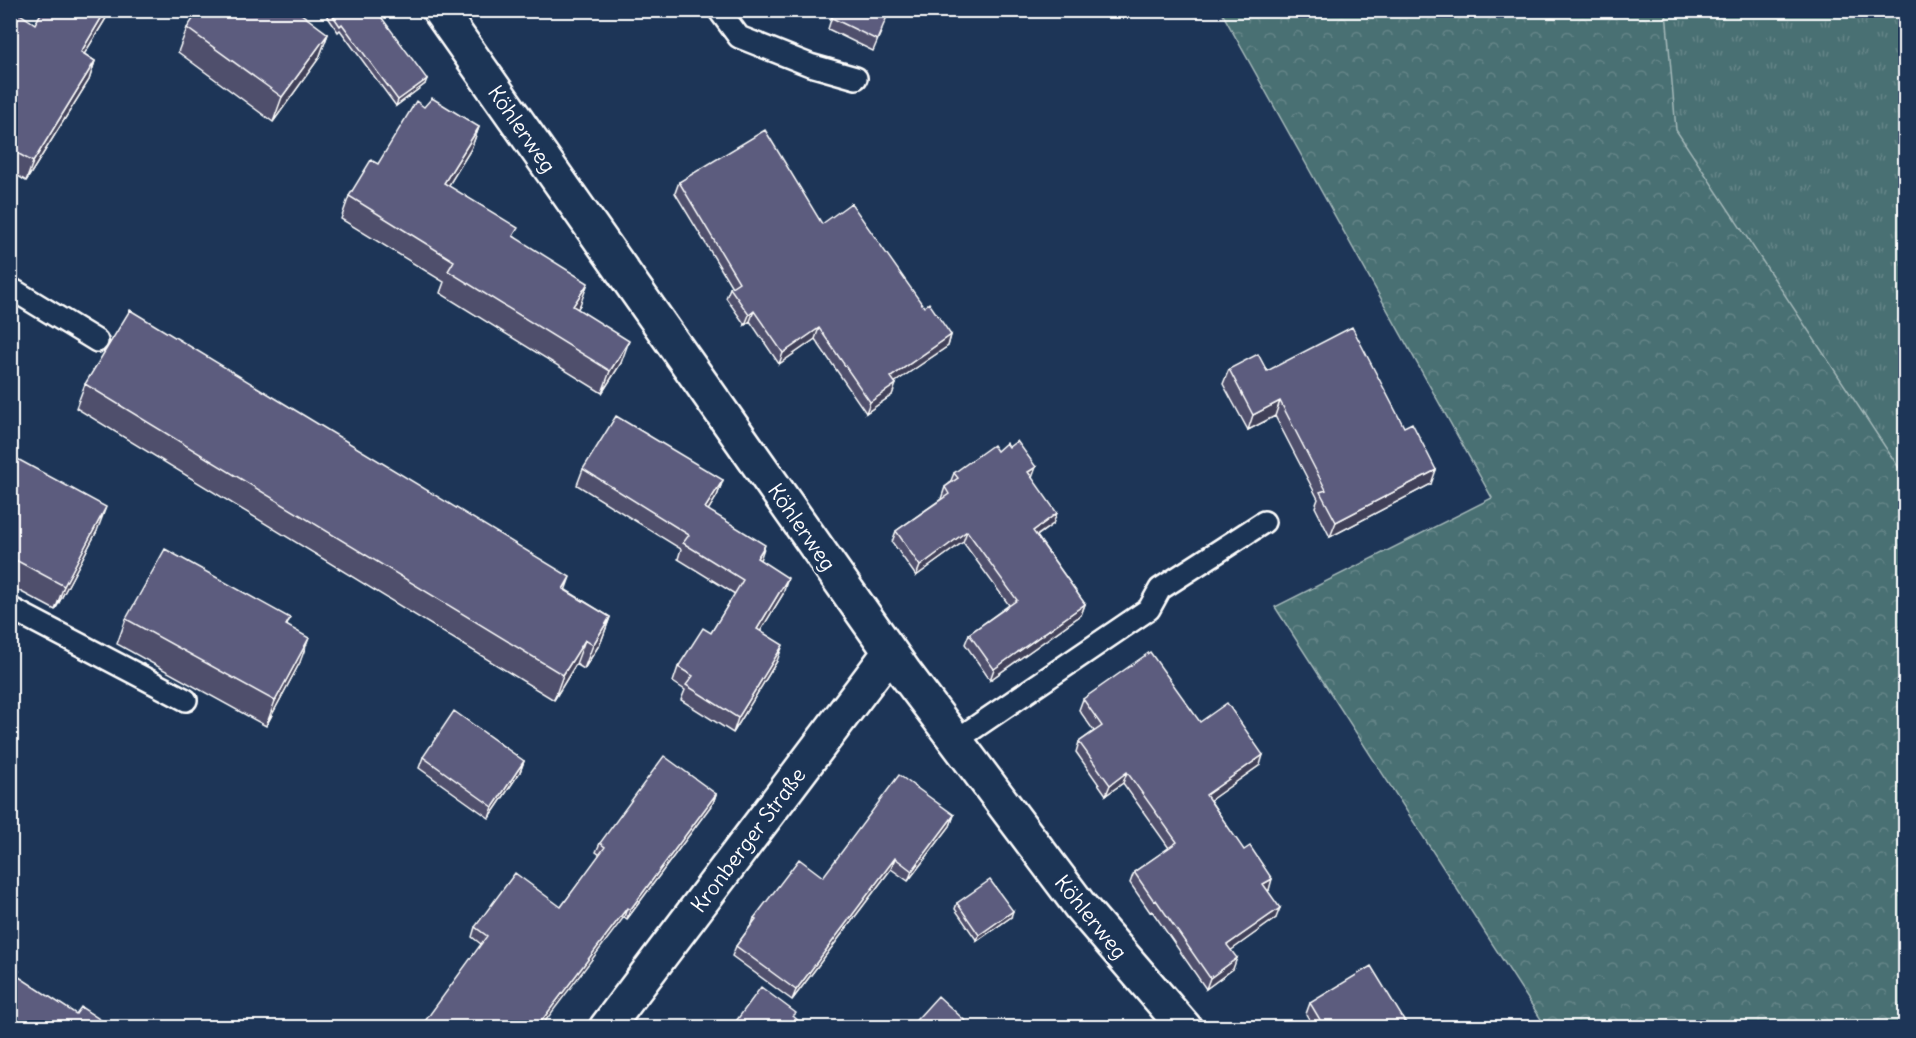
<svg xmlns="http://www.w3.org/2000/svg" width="1916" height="1038" font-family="Delius,sans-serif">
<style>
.forest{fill:url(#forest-crowns);stroke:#a4b8b9;stroke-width:1.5}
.park{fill:url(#park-tufts);stroke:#a4b8b9;stroke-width:1.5}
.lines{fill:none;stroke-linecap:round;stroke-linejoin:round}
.service-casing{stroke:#fff;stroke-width:26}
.minor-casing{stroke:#fff;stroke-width:38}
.service{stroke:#1d3557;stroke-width:21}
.minor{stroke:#1d3557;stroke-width:33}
.wall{fill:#4f4f6c;stroke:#fff;stroke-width:1.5}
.shaded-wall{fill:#404058;stroke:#fff;stroke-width:1.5}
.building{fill:#5c5c7e;stroke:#fff;stroke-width:1.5}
.labels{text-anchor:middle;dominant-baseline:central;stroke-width:6;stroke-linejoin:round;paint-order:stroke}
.street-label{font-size:21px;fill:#fff;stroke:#1d3557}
</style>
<defs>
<pattern id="forest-crowns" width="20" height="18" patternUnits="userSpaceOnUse" patternTransform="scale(1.5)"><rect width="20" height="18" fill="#4a7073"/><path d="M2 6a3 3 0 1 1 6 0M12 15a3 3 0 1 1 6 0" fill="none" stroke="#658588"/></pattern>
<pattern id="park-tufts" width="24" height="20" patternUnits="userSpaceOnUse" patternTransform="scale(1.5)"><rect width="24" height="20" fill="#4a7073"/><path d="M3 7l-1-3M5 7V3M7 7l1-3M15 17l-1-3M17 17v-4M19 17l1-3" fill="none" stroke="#658588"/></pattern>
</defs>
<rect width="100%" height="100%" fill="#1d3557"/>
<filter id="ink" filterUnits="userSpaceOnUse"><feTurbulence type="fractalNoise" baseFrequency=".0167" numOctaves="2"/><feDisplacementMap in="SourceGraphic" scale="12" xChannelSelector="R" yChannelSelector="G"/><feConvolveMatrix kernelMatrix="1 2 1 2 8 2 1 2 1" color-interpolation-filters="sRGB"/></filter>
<g filter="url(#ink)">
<path class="forest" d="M 1221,11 L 1905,11 L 1905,1027 L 1546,1027 L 1275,607 L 1492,498 Z"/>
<path class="park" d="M 1666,11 L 1905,11 L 1905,477 L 1676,130 Z"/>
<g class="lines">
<defs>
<path id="service" d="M 719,10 L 739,37 L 810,65 L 856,78
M 10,288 L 97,341
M 10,608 L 186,700
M 955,741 L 1149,609 L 1160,589 L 1264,522"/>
<path id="minor" d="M 439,10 L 905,673 L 1080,906 L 1185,1028
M 606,1028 L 890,652"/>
</defs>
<use href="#service" class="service-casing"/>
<use href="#minor" class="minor-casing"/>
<use href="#service" class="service"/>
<use href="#minor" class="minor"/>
</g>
<path class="wall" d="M 10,10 L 35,24 L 43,10 L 111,10 L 84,54 L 95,61 L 89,80 L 26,181 L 10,171 Z
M 323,10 L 376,10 L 425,84 L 396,106 L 340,30 L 338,32 Z
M 834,10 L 882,30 L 873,51 L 828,29 Z
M 187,28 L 328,34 L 319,58 L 273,122 L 178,52 Z
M 424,107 L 479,127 L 471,149 L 448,186 L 515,237 L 580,305 L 577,309 L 621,363 L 602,393 L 440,293 L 444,282 L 341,219 L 349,196 L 378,164 Z
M 679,182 L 822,224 L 924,307 L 951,335 L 948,346 L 895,382 L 892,395 L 866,413 L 815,339 L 779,364 L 750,321 L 745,325 L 726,298 L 730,288 L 732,287 L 675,193 Z
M 1229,369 L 1267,371 L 1431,484 L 1330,537 L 1315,507 L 1318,499 L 1275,416 L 1248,430 L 1223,384 Z
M 85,384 L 566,590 L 610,617 L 601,642 L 584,669 L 576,664 L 554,700 L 76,408 Z
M 997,451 L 1032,478 L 1053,524 L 1037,536 L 1085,604 L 1081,615 L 990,680 L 965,644 L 969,634 L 1009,605 L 963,542 L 916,576 L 892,542 L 896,531 L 941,499 L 945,487 L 950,483 L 954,473 Z
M 10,455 L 97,531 L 55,610 L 10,586 Z
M 583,469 L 723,480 L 717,496 L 708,510 L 760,560 L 783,594 L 760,631 L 777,661 L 733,733 L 681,700 L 685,690 L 673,682 L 678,667 L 711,633 L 735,594 L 678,559 L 681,549 L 577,485 Z
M 290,618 L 287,625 L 300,662 L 266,726 L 117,644 L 126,619 Z
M 1083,699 L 1200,722 L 1260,765 L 1210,800 L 1269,890 L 1267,890 L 1276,918 L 1231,950 L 1233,969 L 1206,989 L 1152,911 L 1150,912 L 1130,883 L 1134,872 L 1169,848 L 1123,783 L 1106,795 L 1076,752 L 1079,742 L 1094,731 L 1079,710 Z
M 423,757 L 524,761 L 520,772 L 489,818 L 419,768 Z
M 716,794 L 713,803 L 627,919 L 624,917 L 481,944 L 472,937 L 475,927 L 561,907 L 600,855 L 596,852 L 600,843 Z
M 954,815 L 950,826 L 908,881 L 891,869 L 792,1000 L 732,956 L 736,946 L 752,924 L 754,918 L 823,877 Z
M 957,903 L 1011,917 L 977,941 L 955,909 Z
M 1310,1003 L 1409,1028 L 1314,1028 L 1306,1014 Z"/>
<path class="shaded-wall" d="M 106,10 L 111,10 L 74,71 L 81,52 Z
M 328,34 L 319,58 L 273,122 L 282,97 Z
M 95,61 L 89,80 L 26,181 L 33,162 Z
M 427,79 L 425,84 L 396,106 L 398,100 Z
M 479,127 L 471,149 L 436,206 L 444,183 Z
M 588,283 L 580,305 L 565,329 L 573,306 Z
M 754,311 L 750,321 L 745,325 L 749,315 Z
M 819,328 L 815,339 L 779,364 L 783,353 Z
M 951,335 L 948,346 L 888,387 L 891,377 Z
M 629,341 L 621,363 L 602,393 L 610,371 Z
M 896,384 L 892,395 L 866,413 L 870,402 Z
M 1280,401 L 1275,416 L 1248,430 L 1253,415 Z
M 1036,467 L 1032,478 L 1028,472 Z
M 1436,470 L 1431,484 L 1330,537 L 1336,522 Z
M 723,480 L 717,496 L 700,523 L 705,508 Z
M 106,507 L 97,531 L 55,610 L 64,586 Z
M 1057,513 L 1053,524 L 1029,541 L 1033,531 Z
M 967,531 L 963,542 L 916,576 L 920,566 Z
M 765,545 L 760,560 L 757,558 Z
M 570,577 L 561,602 L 563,589 Z
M 788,578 L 783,594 L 752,645 L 757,629 Z
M 1085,604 L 1081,615 L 990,680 L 994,669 Z
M 610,617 L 601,642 L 584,669 L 593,645 Z
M 309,638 L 300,662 L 266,726 L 275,701 Z
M 585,640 L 576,664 L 554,700 L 563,675 Z
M 783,645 L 777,661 L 733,733 L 738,718 Z
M 1263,755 L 1260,765 L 1202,806 L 1206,795 Z
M 524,761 L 520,772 L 489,818 L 493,807 Z
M 1127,772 L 1123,783 L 1106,795 L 1110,785 Z
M 716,794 L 713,803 L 627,919 L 630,910 Z
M 954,815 L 950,826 L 908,881 L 912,871 Z
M 895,858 L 891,869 L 792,1000 L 796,990 Z
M 1272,879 L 1269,890 L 1259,895 L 1263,884 Z
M 627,908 L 624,917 L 540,1028 L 536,1028 Z
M 1280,908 L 1276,918 L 1223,956 L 1227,945 Z
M 1013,911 L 1011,917 L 977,941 L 979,935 Z
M 1237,958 L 1233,969 L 1206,989 L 1210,978 Z"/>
<path class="building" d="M 10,10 L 14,10 L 35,24 L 43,10 L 106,10 L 81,52 L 95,61 L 33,162 L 10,149 Z
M 199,10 L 296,10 L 328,34 L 282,97 L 187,28 Z
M 329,10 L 376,10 L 427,79 L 398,100 L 342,24 L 340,26 Z
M 834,10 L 888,10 L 886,19 L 877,40 L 832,18 Z
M 432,98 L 479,127 L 444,183 L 518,228 L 513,236 L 588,283 L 573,306 L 629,341 L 610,371 L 448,271 L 454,261 L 349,196 L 371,160 L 378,164 L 416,101 L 424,107 Z
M 765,130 L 822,224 L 851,203 L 924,307 L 929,303 L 951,335 L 891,377 L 896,384 L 870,402 L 819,328 L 783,353 L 754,311 L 749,315 L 730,288 L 739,282 L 679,182 Z
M 130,310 L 570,577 L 563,589 L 610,617 L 593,645 L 585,640 L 563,675 L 85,384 Z
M 1352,327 L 1404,427 L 1412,423 L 1436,470 L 1336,522 L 1320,492 L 1326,490 L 1280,401 L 1253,415 L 1229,369 L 1258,354 L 1267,371 Z
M 616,416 L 723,480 L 705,508 L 765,545 L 757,558 L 788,578 L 757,629 L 783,645 L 738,718 L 686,685 L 693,676 L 678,667 L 703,628 L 711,633 L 743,580 L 683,543 L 689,535 L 583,469 Z
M 1017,441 L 1036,467 L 1028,472 L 1057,513 L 1033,531 L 1085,604 L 994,669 L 969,634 L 1017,600 L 967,531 L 920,566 L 896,531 L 949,494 L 945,487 L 958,478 L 954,473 L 993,445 L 997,451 L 1006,443 L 1009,447 Z
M 10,455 L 106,507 L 64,586 L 10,557 Z
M 165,549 L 290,618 L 286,625 L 309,638 L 275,701 L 126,619 Z
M 1150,652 L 1200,722 L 1227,703 L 1263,755 L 1206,795 L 1244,850 L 1250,846 L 1272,879 L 1263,884 L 1280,908 L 1227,945 L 1237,958 L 1210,978 L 1156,900 L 1154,901 L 1134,872 L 1177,842 L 1127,772 L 1110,785 L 1079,742 L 1102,726 L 1083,699 Z
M 454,711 L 524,761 L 493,807 L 423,757 Z
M 664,756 L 716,794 L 630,910 L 627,908 L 536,1028 L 420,1028 L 487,936 L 475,927 L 515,873 L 561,907 L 605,847 L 600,843 Z
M 899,775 L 954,815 L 912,871 L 895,858 L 796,990 L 736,946 L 756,919 L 754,918 L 799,859 L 823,877 Z
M 990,880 L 1013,911 L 979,935 L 957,903 Z
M 10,966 L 19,971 L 16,975 L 76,1014 L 81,1007 L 113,1028 L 11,1028 Z
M 1371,966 L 1409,1028 L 1320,1028 L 1318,1026 L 1322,1023 L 1310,1003 Z
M 761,987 L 796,1013 L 793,1016 L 807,1028 L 731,1028 Z
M 938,996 L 973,1028 L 909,1028 Z"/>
</g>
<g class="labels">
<g class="street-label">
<text transform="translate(522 129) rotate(55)">Köhlerweg</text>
<text transform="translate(802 527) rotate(55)">Köhlerweg</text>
<text transform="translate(748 840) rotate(-53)">Kronberger Straße</text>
<text transform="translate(1091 917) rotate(51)">Köhlerweg</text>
</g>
</g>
<rect width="1916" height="1038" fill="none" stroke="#1d3557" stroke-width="36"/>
<rect x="18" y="18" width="1880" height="1002" fill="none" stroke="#fff" stroke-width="2" filter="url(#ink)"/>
</svg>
